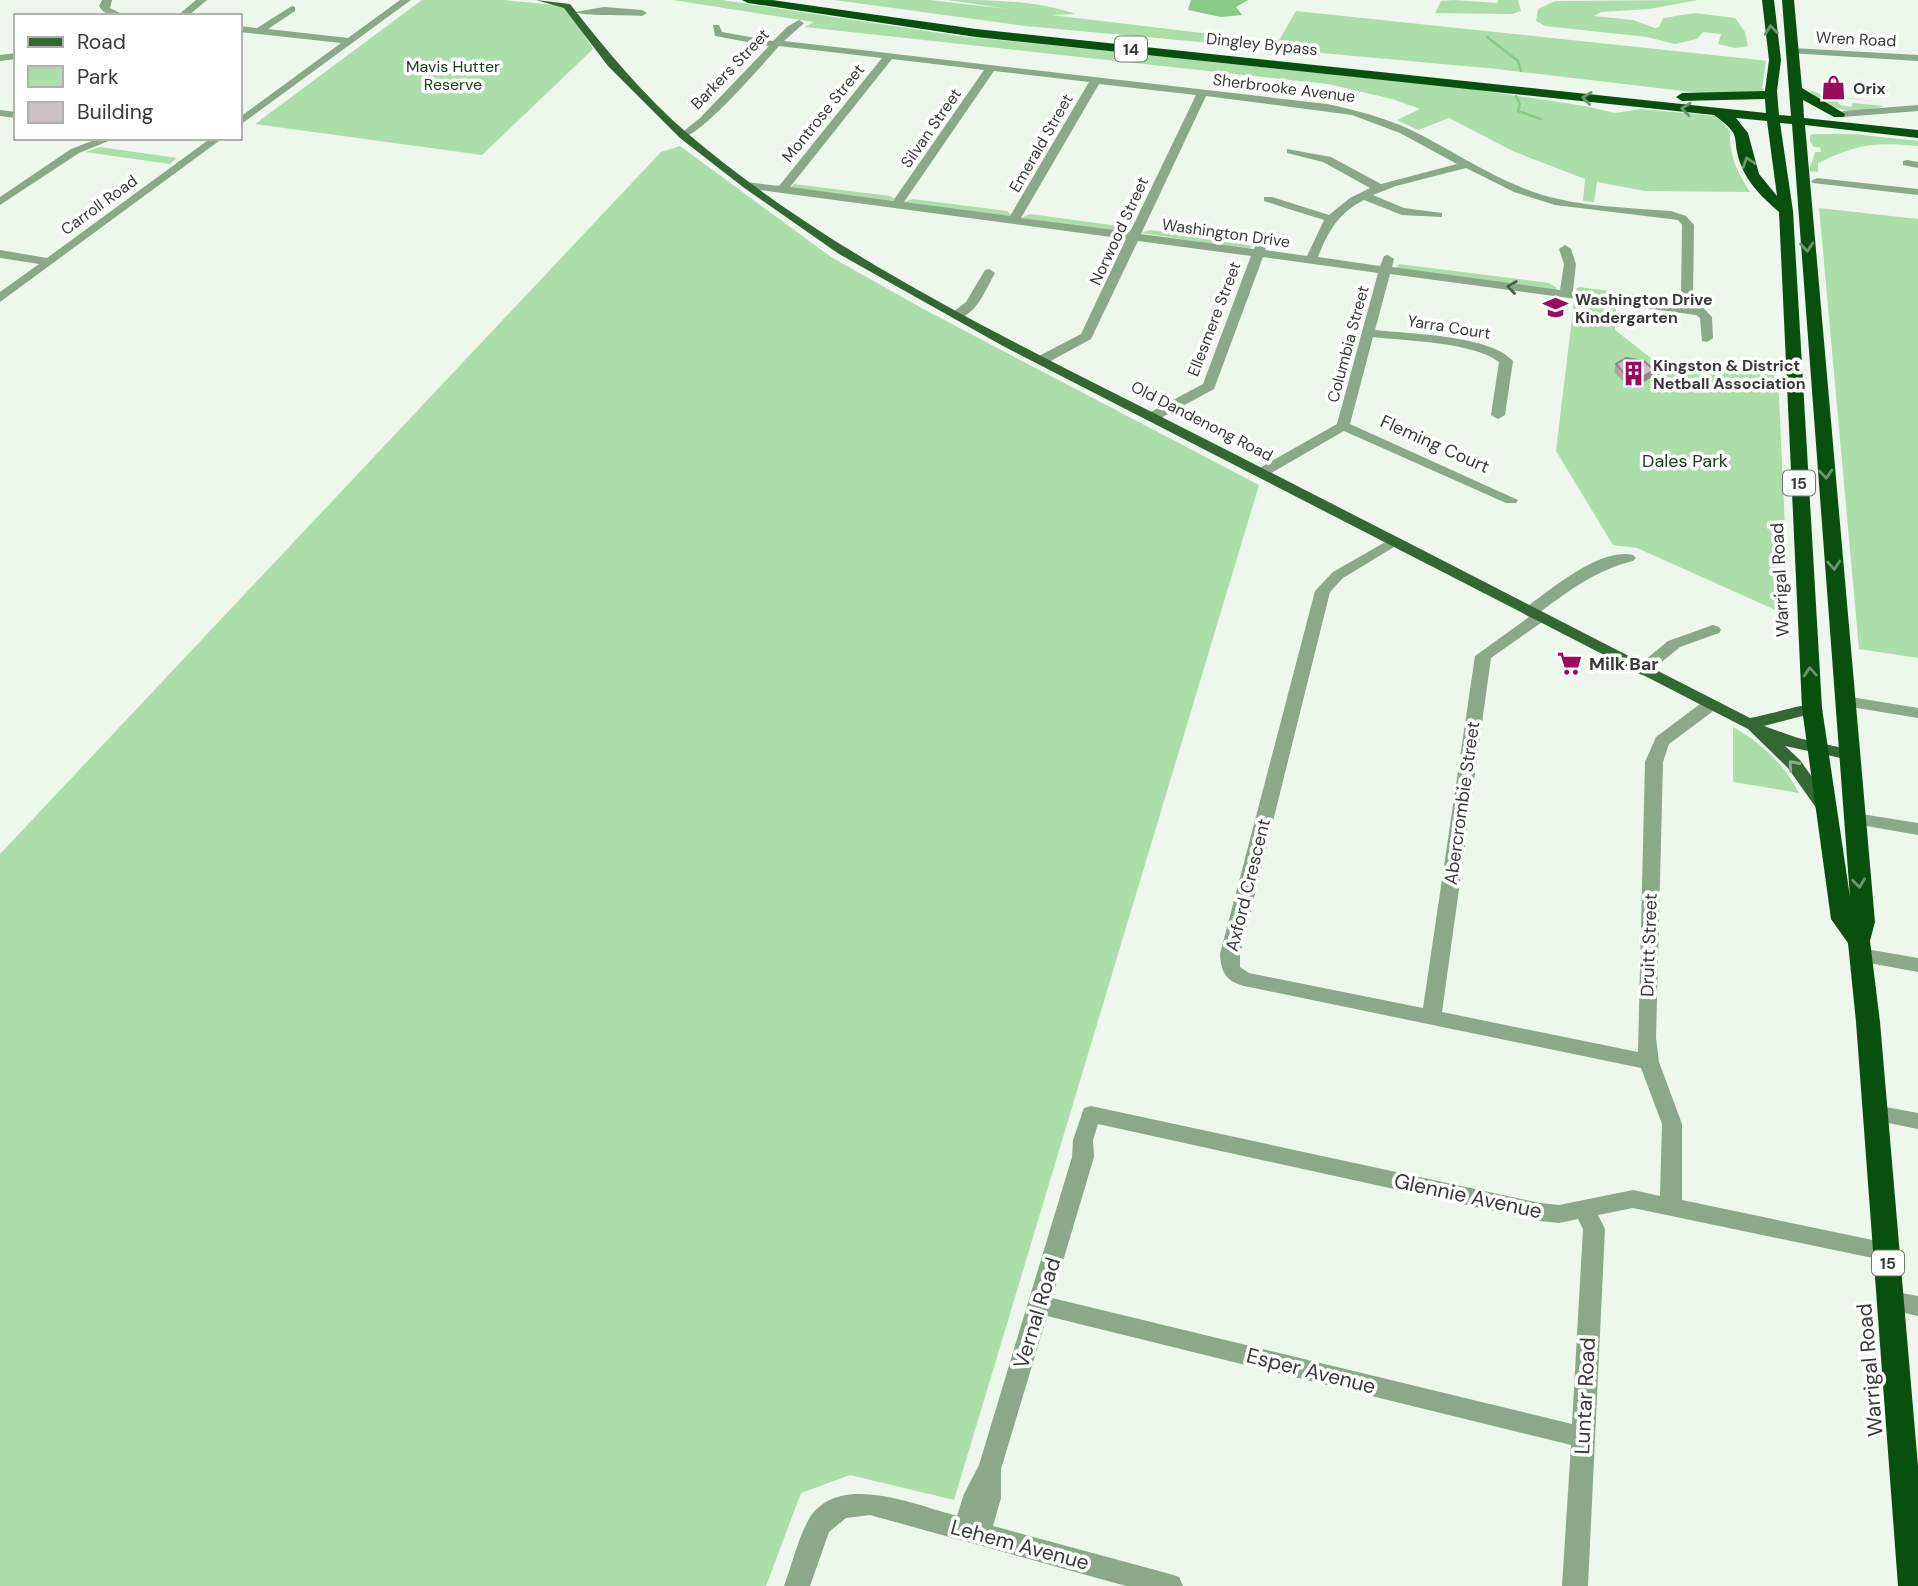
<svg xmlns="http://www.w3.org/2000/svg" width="1918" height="1586" font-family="'DM Sans',sans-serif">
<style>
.green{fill:#acdea9}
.water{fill:#89cb86}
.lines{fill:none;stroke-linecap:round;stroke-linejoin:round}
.stream{stroke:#89cb86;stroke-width:2.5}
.minor{fill:#8ca88a;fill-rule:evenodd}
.major{fill:#336832;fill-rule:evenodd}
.highway{fill:#09500e;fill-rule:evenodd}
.wall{fill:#b2a5a9}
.shaded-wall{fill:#91868a}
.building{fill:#cfc0c5;stroke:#91868a;stroke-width:2}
.oneway{stroke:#6b966e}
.oneway2{stroke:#505c50}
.oneway3{stroke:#8fac8e}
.labels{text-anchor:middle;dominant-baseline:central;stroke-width:7;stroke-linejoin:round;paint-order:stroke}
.far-street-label{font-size:16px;fill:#373b37;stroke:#fff}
.shield{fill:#fff;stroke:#737673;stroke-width:2}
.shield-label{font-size:16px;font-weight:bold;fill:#373b37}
.far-park-label{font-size:16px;fill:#144215;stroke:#fff}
.far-poi-label{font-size:16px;font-weight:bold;fill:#373b37;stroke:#fff;text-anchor:start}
.street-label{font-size:18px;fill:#373b37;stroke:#fff}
.park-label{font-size:18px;fill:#144215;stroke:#fff}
.poi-label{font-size:18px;font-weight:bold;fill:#373b37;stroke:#fff;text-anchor:start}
.near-street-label{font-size:21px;fill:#373b37;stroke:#fff}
</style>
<rect width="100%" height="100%" fill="#edf7ec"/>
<path class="green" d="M 422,0 L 504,0 L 566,6 L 593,49 L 482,155 L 255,124 Z
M 673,0 L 722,0 L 959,36 L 1465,88 L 1585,106 L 1615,113 L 1641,109 L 1716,116 L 1730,131 C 1729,156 1737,171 1750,192 L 1645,191 L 1597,182 L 1594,202 L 1583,201 L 1585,179 L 1515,152 L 1449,118 L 1418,130 L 1397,120 L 1420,109 L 1392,99 L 1328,84 L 805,27 L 814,22 Z
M 834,0 L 930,0 L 1008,9 L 948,0 C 992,0 1034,0 1076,14 L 1051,15 L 1278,42 L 1296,11 L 1760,60 L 1766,61 L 1762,89 L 1764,89 L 1762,92 L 1709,94 L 1497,69 L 1025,26 Z
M 1453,0 L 1497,3 L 1498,0 L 1518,0 L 1521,11 L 1512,14 L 1435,13 L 1441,1 Z
M 1698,0 L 1649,9 L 1601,12 L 1594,16 L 1633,20 L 1655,28 L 1659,27 L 1663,18 L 1695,13 L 1735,18 L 1745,32 L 1748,46 L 1735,48 L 1718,44 L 1721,34 L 1703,32 L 1697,39 L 1675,44 L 1647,37 L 1545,26 L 1536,21 L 1538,9 L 1555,1 Z
M 1809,90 L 1823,95 L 1884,102 L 1835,97 L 1840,105 L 1851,107 L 1853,103 L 1884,106 C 1860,115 1824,112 1809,90 Z
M 1815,134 L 1853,134 L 1918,141 L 1918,146 C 1874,142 1858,144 1818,163 L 1818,172 L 1809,171 L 1815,152 L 1821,152 L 1820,147 L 1814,147 L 1810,141 L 1810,135 Z
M 680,146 L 831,257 L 927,311 L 1259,485 L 954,1500 L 850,1475 L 801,1493 L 766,1586 L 0,1586 L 0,854 L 661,152 Z
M 100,147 L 177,158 L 170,164 L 85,152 Z
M 794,184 L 890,196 L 895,199 L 891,201 L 790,188 Z
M 913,199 L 1007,211 L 1011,215 L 1007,217 L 904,202 Z
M 1819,208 L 1918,219 L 1918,658 L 1859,649 Z
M 1030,214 L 1126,227 L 1131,231 L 1127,233 L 1021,218 Z
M 1150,230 L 1246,243 L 1252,247 L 1248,249 L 1141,233 Z
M 1399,264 L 1549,283 L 1557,288 L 1554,290 L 1396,268 Z
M 1579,287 L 1671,299 L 1677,303 L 1578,293 L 1576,289 Z
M 1574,301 L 1616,306 L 1615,330 L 1651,358 L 1778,376 L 1789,616 L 1637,548 L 1613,545 L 1556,451 Z
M 1733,727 C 1763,744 1783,763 1799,793 L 1733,782 Z"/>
<path class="water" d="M 1191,0 L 1248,0 L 1236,7 L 1242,15 L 1221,17 L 1188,10 Z"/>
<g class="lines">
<path class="stream" d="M 1487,37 L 1518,61 L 1521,71
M 1516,96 L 1520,104 L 1518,111 L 1541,119"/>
<path class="minor" d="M 102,0 L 112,0 L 110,8 L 126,16 C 115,16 105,17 99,6 Z
M 196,0 L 207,0 L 188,16 L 177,16 Z
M 400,0 L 411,0 L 240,125 L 240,117 L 341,43 L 240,32 L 240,26 L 257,28 L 292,6 L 295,7 L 295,11 L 268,29 L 348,38 Z
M 604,7 L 642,10 L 647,13 L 642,16 C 629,15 582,16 575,12 Z
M 799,20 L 804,23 L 802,25 L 784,41 L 1327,104 C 1355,110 1383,117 1409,129 C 1448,148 1483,172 1523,188 C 1570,207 1622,207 1671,211 L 1686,216 L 1694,225 L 1693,297 L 1712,317 L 1713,338 L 1707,342 L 1702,341 L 1700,318 L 1696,315 L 1390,274 L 1375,330 C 1409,334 1490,335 1513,361 L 1505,415 L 1498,419 L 1491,415 L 1499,362 C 1473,342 1406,341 1373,337 L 1350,424 L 1518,500 L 1516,503 L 1506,503 L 1344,431 L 1266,476 L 1256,476 L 1256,470 L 1337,424 L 1378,273 L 1263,257 L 1214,389 L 1157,420 L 1147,420 L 1147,414 L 1203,384 L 1251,256 L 1138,241 L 1091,339 L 1047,363 L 1037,363 L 1037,357 L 1081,334 L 1126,239 L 782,193 L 747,188 L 741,185 L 747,182 L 779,186 L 882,58 L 779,46 C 764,63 698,140 680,138 L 680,134 L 700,118 L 769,46 L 715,36 L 713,25 L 719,25 L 722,32 L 773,41 L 787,27 ZM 892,59 L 984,70 L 893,201 L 790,187 ZM 994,71 L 1089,82 L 1010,216 L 904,202 ZM 1099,84 L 1196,95 L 1130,232 L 1021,218 ZM 1206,96 L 1352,115 L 1400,133 L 1457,164 L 1381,184 L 1331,157 L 1287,149 L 1287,153 L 1323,162 L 1370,188 L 1350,198 L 1329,215 L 1272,197 L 1264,197 L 1264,201 L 1324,220 L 1307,256 L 1265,250 L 1268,243 L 1262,239 L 1258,240 L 1254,249 L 1141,234 ZM 1466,168 L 1514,192 L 1555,205 L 1678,220 L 1682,225 L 1681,297 L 1685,306 L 1573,291 L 1576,264 L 1571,249 L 1565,245 L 1559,249 L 1564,264 L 1560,290 L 1392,267 L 1394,259 L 1388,255 L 1384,256 L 1380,266 L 1318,257 C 1328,232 1338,213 1364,200 L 1402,215 L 1442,217 L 1442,213 L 1404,208 L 1373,195 L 1396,186 Z
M 1793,48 L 1918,55 L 1918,61 L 1789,53 L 1788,51 Z
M 16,53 L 16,59 L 0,61 L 0,55 Z
M 1918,105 L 1918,111 L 1843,117 L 1838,114 L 1843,111 Z
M 0,110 L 16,112 L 16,118 L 0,116 Z
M 100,138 L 116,138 L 79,153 L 0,205 L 0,197 L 71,149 Z
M 211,138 L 223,138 L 0,302 L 0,292 L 39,264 L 0,258 L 0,250 L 47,258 Z
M 1907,160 L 1918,162 L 1918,168 L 1903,165 L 1903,161 Z
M 1817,178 L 1918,189 L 1918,195 L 1813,183 L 1811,181 Z
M 989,269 L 995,273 C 986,289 974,321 953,318 L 953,312 L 966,302 L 985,270 Z
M 1394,537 L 1401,541 L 1399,544 L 1343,578 L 1330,592 L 1240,954 L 1240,967 L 1249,973 L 1423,1008 L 1475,656 L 1529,617 L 1522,612 L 1524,609 C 1550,590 1600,547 1633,555 L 1636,558 L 1633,561 C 1596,570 1570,590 1540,612 L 1547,617 L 1545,620 L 1491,658 L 1442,1012 L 1638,1052 L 1645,762 L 1656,737 L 1704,701 L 1716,701 L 1718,705 L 1716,709 L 1669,744 L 1663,762 L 1656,1038 L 1659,1062 L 1682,1124 L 1682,1200 L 1887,1243 L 1895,1246 L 1898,1252 L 1895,1258 L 1887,1261 L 1633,1208 L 1598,1215 L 1605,1229 L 1588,1586 L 1562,1586 L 1571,1445 L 1047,1316 L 1001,1469 L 1001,1498 L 993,1526 L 1170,1574 L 1179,1577 L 1183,1586 L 1126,1586 L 870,1515 L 846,1518 L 829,1532 L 810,1586 L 784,1586 C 792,1565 798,1538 809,1519 C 838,1471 915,1505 957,1516 L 964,1494 L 979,1465 L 1072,1157 L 1073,1140 L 1084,1108 L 1091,1106 L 1540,1203 L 1559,1205 L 1633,1190 L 1660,1196 L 1662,1124 L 1641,1068 L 1244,986 C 1226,981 1221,972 1220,954 L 1315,591 L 1333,572 ZM 1098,1124 L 1540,1221 L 1559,1223 L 1578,1219 L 1583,1229 L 1572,1424 L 1052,1298 L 1094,1157 L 1093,1140 Z
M 1713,625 L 1719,627 L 1721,630 L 1719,633 L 1680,647 L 1647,674 L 1641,675 L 1633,670 L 1668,641 Z
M 1845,696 L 1918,708 L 1918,718 L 1839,705 L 1837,701 L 1839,697 Z
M 1855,813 L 1918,823 L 1918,835 L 1849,823 L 1846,819 L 1849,815 Z
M 1860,948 L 1918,958 L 1918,972 L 1853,960 L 1850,955 L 1853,950 Z
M 1875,1105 L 1918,1113 L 1918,1129 L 1868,1119 L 1865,1113 L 1868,1107 Z
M 1891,1291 L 1918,1296 L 1918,1316 L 1883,1308 L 1880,1301 L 1883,1294 Z"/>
<path class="major" d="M 536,0 L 570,4 C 606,50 643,95 687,133 C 838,262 1028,348 1203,438 C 1386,531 1568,625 1750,718 C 1764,716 1809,702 1818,704 L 1820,708 L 1818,712 L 1764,726 L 1798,738 L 1856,751 L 1859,755 L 1856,759 L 1850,760 L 1785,746 L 1800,760 L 1834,808 L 1825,814 L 1819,812 L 1788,768 L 1748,729 L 1003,346 L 839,254 L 743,187 L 680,138 L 608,66 L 564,8 Z"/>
<path class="highway" d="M 742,0 L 772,0 L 976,29 L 1766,113 L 1765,99 L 1682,101 L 1676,97 L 1682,93 L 1765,91 L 1769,60 L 1762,0 L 1774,0 L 1781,60 L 1777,91 L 1779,115 L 1791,116 L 1782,0 L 1794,0 L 1802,88 L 1845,114 L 1844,117 L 1834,117 L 1803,100 L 1804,118 L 1918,130 L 1918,138 L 1805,125 L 1875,922 L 1870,941 L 1880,1022 L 1918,1466 L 1918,1586 L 1898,1586 L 1856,1022 L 1848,943 L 1831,919 L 1802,708 L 1779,212 C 1764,199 1748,184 1741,165 C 1730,135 1745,138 1714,115 L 976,37 L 748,3 ZM 1736,118 L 1767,121 L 1777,196 L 1759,174 L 1748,133 ZM 1780,123 L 1792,124 L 1850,897 L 1822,708 L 1793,211 Z"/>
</g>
<path class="wall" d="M 1616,364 L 1654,370 L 1652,377 L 1640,384 L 1624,382 L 1614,372 Z"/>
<path class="shaded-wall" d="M 1654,370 L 1652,377 L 1640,384 L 1642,377 Z"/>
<path class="building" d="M 1626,358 L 1644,361 L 1654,370 L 1642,377 L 1626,375 L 1616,364 Z"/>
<defs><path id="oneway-chevron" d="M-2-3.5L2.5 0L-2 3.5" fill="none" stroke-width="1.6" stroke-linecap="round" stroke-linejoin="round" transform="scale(1.75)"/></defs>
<g class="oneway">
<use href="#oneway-chevron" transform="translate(1771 30) rotate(-97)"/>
<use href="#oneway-chevron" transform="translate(1587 98) rotate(-173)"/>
<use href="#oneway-chevron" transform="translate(1686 109) rotate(-174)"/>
<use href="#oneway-chevron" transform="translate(1748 162) rotate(-108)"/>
<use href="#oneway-chevron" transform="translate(1807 247) rotate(85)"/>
<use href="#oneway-chevron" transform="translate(1826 474) rotate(85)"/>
<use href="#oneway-chevron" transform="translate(1834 565) rotate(86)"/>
<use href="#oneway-chevron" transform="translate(1810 672) rotate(-94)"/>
<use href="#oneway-chevron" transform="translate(1859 883) rotate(83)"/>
</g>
<use class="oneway2" href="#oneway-chevron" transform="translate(1512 287) rotate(-172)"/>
<use class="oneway3" href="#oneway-chevron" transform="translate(1793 765) rotate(-132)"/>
<defs>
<symbol id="shop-bare" viewBox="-9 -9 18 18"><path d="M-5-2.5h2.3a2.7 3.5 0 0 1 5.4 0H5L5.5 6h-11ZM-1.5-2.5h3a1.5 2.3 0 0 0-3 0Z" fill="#9a0b5c" stroke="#fff" stroke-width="2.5" paint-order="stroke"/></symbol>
<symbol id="school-bare" viewBox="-9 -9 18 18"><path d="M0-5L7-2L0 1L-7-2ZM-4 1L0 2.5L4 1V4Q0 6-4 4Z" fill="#9a0b5c" stroke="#fff" stroke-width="2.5" paint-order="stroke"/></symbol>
<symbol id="building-bare" viewBox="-9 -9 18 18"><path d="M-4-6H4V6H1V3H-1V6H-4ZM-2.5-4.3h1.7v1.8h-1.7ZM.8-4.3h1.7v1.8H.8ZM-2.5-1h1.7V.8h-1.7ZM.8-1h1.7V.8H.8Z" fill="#9a0b5c" stroke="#fff" stroke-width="2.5" paint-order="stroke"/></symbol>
<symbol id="supermarket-bare" viewBox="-9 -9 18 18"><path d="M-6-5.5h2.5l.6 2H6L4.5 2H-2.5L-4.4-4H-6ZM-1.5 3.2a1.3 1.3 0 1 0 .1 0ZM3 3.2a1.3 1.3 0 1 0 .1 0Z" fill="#9a0b5c" stroke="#fff" stroke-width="2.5" paint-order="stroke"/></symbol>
</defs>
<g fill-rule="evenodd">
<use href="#shop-bare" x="1816" y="70" width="35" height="35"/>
<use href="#school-bare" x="1538" y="290" width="35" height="35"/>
<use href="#building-bare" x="1616" y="356" width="35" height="35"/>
<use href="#supermarket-bare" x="1552" y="646" width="35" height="35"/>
</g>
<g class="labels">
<g class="far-street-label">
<text transform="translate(1856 39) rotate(3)">Wren Road</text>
<text transform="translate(1262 44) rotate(6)">Dingley Bypass</text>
<text transform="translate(730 69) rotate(-46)">Barkers Street</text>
<text transform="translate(1284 88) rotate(7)">Sherbrooke Avenue</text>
<text transform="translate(823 113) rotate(-51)">Montrose Street</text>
<text transform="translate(931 128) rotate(-55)">Silvan Street</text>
<text transform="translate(1041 143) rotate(-60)">Emerald Street</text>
<text transform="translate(99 205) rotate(-36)">Carroll Road</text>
<text transform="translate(1119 231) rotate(-65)">Norwood Street</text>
<text transform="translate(1226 233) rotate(8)">Washington Drive</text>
<text transform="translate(1214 319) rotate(-69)">Ellesmere Street</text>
<text transform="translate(1449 327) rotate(9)">Yarra Court</text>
<text transform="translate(1348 344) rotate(-75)">Columbia Street</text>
<text transform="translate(1202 421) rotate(27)">Old Dandenong Road</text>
</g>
<g class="shield">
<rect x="1115" y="36.5" width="32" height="25" rx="5"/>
<rect x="1783" y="470.5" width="32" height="25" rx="5"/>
<rect x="1872" y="1250.5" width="32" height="25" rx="5"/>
</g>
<g class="shield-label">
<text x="1131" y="49">14</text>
<text x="1799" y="483">15</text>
<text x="1888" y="1263">15</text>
</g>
<g class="far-park-label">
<text x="453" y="66">Mavis Hutter<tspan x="453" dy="18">Reserve</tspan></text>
</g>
<g class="far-poi-label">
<text x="1853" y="88">Orix</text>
<text x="1575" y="299">Washington Drive<tspan x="1575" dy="18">Kindergarten</tspan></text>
<text x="1653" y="365">Kingston &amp; District<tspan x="1653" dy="18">Netball Association</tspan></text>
</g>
<g class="street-label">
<text transform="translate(1435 444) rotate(24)">Fleming Court</text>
<text transform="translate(1780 580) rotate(-93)">Warrigal Road</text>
<text transform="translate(1462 803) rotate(-82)">Abercrombie Street</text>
<text transform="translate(1248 885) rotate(-76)">Axford Crescent</text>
<text transform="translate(1649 945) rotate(-88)">Druitt Street</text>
</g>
<g class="park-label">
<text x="1685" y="461">Dales Park</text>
</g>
<g class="poi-label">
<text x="1589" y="664">Milk Bar</text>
</g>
<g class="near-street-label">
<text transform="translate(1468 1196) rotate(12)">Glennie Avenue</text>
<text transform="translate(1037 1313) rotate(-73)">Vernal Road</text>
<text transform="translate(1870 1370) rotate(-95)">Warrigal Road</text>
<text transform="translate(1311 1371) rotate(14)">Esper Avenue</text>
<text transform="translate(1585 1396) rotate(-87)">Luntar Road</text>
<text transform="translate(1020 1545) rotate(15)">Lehem Avenue</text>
</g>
</g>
<rect x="14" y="14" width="228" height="126" fill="#ffffff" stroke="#afb1af" stroke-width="2"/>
<rect x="28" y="37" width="35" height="10" fill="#336832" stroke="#afb1af" stroke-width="2"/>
<text x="77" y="49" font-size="21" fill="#373b37">Road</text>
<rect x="28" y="66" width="35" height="21" fill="#acdea9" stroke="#afb1af" stroke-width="2"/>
<text x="77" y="84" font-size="21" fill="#373b37">Park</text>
<rect x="28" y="102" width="35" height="21" fill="#cfc0c5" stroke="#afb1af" stroke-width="2"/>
<text x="77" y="119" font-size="21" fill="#373b37">Building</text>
</svg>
